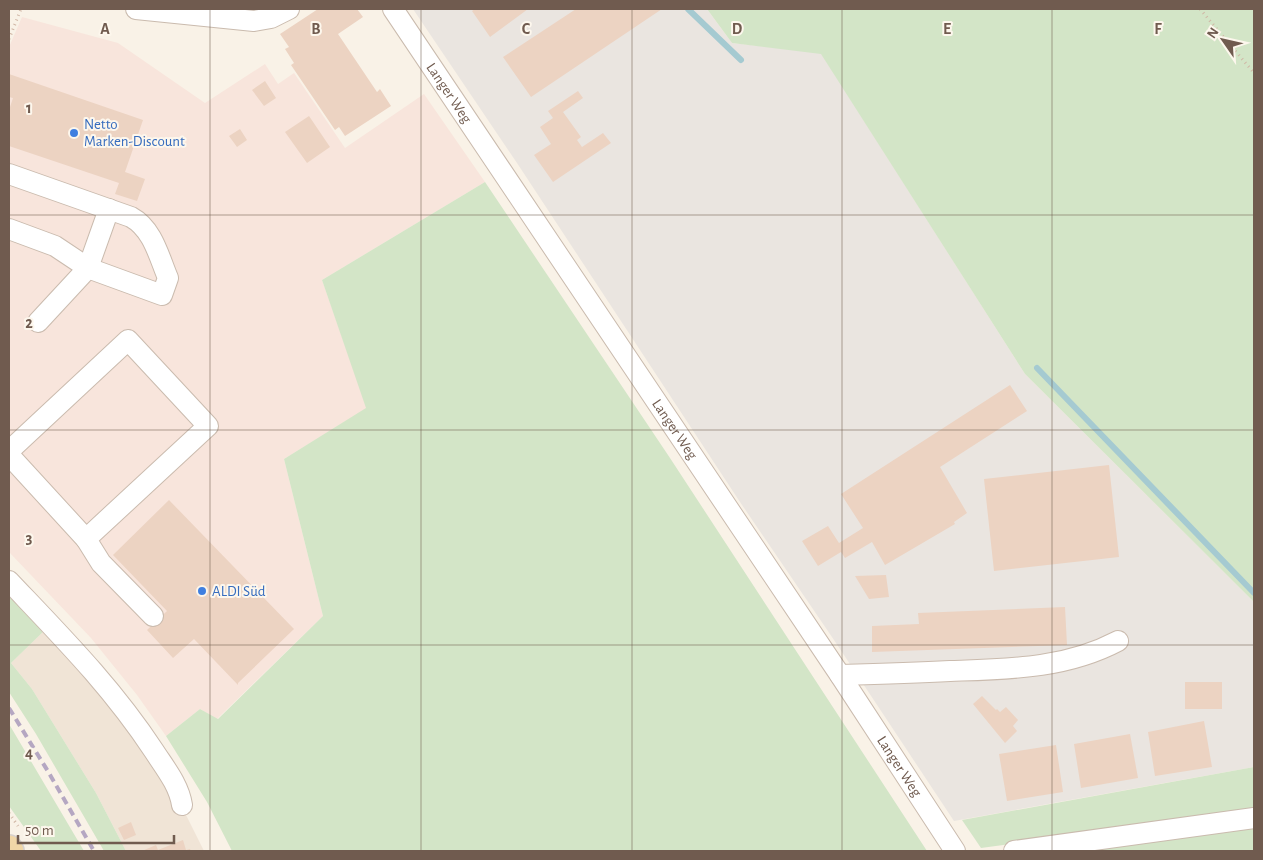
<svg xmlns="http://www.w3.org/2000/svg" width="1263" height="860" font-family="'Alegreya Sans',sans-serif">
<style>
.residential{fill:#f0e4d6}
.commercial{fill:#f8e5dc}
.industrial{fill:#eae5e0}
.green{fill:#d3e5c7}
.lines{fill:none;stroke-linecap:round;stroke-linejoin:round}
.stream{stroke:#a5cad1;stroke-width:6}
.building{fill:#ecd3c2}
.minor-casing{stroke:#cabbae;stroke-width:22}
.major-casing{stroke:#d7d1ce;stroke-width:28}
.path{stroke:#d0b6a5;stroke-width:3;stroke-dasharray:1 4;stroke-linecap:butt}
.minor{stroke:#fff;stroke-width:20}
.major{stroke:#f0d6a7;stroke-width:25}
.rail{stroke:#b5a7c2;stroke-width:4;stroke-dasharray:8 5;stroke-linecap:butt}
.grid{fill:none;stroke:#705b4f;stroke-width:1;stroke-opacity:0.55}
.shop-dot{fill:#3f7fe0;stroke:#fdf7ed;stroke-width:2}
.labels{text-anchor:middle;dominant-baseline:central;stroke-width:4;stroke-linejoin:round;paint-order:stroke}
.street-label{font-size:15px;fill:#705b4f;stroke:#fdf7ed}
.shop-label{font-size:15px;fill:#366cbe;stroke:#fdf7ed;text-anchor:start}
.grid-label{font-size:16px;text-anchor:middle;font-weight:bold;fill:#705b4f;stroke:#fdf7ed;stroke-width:4;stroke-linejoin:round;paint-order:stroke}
</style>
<rect width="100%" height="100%" fill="#f9f2e7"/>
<path class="residential" d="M 46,629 L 119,707 L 172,787 L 204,851 L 126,851 L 96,793 L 32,689 L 11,663 Z"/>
<path class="commercial" d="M 22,17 L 118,43 L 205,103 L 265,64 L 278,84 L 294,73 L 345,148 L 424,94 L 485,182 L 322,280 L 367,408 L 284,459 L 323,616 L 217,719 L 200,709 L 166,736 L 137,695 L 91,638 L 9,552 L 9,47 Z"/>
<path class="industrial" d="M 413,9 L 707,9 L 732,43 L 821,53 L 1025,374 L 1254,602 L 1254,767 L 954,821 L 834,640 L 740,502 L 517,163 Z"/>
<path class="green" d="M 707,9 L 1254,9 L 1254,602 L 1025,374 L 821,54 L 732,43 Z
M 485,182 L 670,458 L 927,851 L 232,851 L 207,802 L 166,736 L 200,709 L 218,719 L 323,616 L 284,459 L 366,408 L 322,280 Z
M 9,588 L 46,629 L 11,663 L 32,689 L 96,793 L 126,851 L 104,851 L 36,734 L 9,692 Z
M 9,724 L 84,851 L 41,851 L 9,806 Z
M 1254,767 L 1254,811 L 981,848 L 962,820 Z
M 1254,827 L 1254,851 L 1071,851 Z"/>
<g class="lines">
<path class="stream" d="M 688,9 L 741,60
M 1037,368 L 1254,593"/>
</g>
<path class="building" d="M 318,9 L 357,9 L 363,17 L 338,34 L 377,92 L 380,89 L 391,106 L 345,136 L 339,127 L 335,130 L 291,65 L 294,63 L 285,49 L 289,47 L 280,34 Z
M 475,9 L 528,9 L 490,37 L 472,11 Z
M 576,9 L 662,9 L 531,97 L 503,57 Z
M 9,74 L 143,120 L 125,172 L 145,179 L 137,201 L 115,194 L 119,183 L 9,146 L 9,110 L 13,98 L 9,97 Z
M 265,81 L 276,98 L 264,106 L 252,90 Z
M 578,91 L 583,98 L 563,112 L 581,137 L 577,140 L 582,147 L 603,133 L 611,143 L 553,182 L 534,155 L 551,144 L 540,127 L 553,118 L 548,111 Z
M 309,116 L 330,147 L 307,163 L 285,132 Z
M 240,129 L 247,140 L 237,147 L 229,136 Z
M 1010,385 L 1027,411 L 940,467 L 967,513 L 954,522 L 955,524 L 885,565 L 872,542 L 845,558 L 841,552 L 818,566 L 802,541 L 828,526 L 839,543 L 863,528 L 841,494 Z
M 1109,465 L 1119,557 L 994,571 L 984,479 Z
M 169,500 L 294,629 L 238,683 L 238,685 L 194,639 L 173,658 L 147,630 L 167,611 L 113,555 Z
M 886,575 L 889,597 L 869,599 L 855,576 Z
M 1065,607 L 1067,645 L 872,652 L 872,626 L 919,624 L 918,613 Z
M 1185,682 L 1222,682 L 1222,709 L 1185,709 Z
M 982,696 L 996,710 L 997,709 L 1000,712 L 1006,707 L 1018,720 L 1013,726 L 1017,731 L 1005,743 L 973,704 Z
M 1204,721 L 1212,767 L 1155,776 L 1148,732 Z
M 1130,734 L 1138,778 L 1081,788 L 1074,744 Z
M 1056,745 L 1063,792 L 1007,801 L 999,754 Z
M 131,822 L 136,835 L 124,840 L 118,828 Z
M 183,840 L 186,850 L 190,849 L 191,851 L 142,851 L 156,845 L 158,850 Z"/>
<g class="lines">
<defs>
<g id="minor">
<path d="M 136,9 L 254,21 L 271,18 L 289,9"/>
<path id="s1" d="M 393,9 L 840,675 L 955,851"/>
<path d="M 9,174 L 131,217 C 153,229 159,257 168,278 L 162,295 L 88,268 L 55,246 L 9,229"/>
<path d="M 38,322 L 88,268 L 109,209"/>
<path d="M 9,451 L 128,340 L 208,426 L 86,539 L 9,455"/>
<path d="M 86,539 L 101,563 L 153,616"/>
<path d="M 9,581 C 62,637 111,686 154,751 C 165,768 179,785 182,805"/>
<path d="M 840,675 C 877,674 913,673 950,671 C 1008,669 1065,669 1118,641"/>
<path d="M 1014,851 L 1254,818"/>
</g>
<path id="major" d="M 9,848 L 11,851"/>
</defs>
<use href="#minor" class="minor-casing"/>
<use href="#major" class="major-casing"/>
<path class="path" d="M 1200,9 L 1254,73
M 9,39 L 21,9
M 9,813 L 18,826"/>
<use href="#minor" class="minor"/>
<use href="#major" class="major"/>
<path class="rail" d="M 9,708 L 49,773 L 94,851"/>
</g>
<path class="grid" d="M 210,9 L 210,851M 421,9 L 421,851M 632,9 L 632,851M 842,9 L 842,851M 1052,9 L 1052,851M 9,215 L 1254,215M 9,430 L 1254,430M 9,645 L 1254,645"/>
<g class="shop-dot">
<circle cx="74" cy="133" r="5"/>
<circle cx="202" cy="591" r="5"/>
</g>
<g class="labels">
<g class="street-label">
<text stroke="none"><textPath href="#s1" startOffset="101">Langer Weg</textPath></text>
<text stroke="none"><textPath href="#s1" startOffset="506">Langer Weg</textPath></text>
<text stroke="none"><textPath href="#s1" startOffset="911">Langer Weg</textPath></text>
</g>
<g class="shop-label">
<text x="84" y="124">Netto<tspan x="84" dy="17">Marken-Discount</tspan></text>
<text x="212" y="591">ALDI Süd</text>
</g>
</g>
<g class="grid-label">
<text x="105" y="34">A</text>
<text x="316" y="34">B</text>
<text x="526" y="34">C</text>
<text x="737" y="34">D</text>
<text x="947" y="34">E</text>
<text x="1158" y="34">F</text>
<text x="29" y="113">1</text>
<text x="29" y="328">2</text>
<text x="29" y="543">3</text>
<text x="29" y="758">4</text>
</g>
<rect width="1263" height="860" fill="none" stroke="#705b4f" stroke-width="20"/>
<g transform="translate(1223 40) rotate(304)" stroke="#fdf7ed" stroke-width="4" paint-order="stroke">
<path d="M0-4L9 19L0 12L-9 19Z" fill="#705b4f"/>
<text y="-8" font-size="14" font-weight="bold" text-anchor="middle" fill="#705b4f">N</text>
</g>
<path d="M18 835v8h156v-8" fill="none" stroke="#705b4f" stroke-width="2.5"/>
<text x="25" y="835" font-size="15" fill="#705b4f" stroke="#fdf7ed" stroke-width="4" paint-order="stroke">50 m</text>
</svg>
